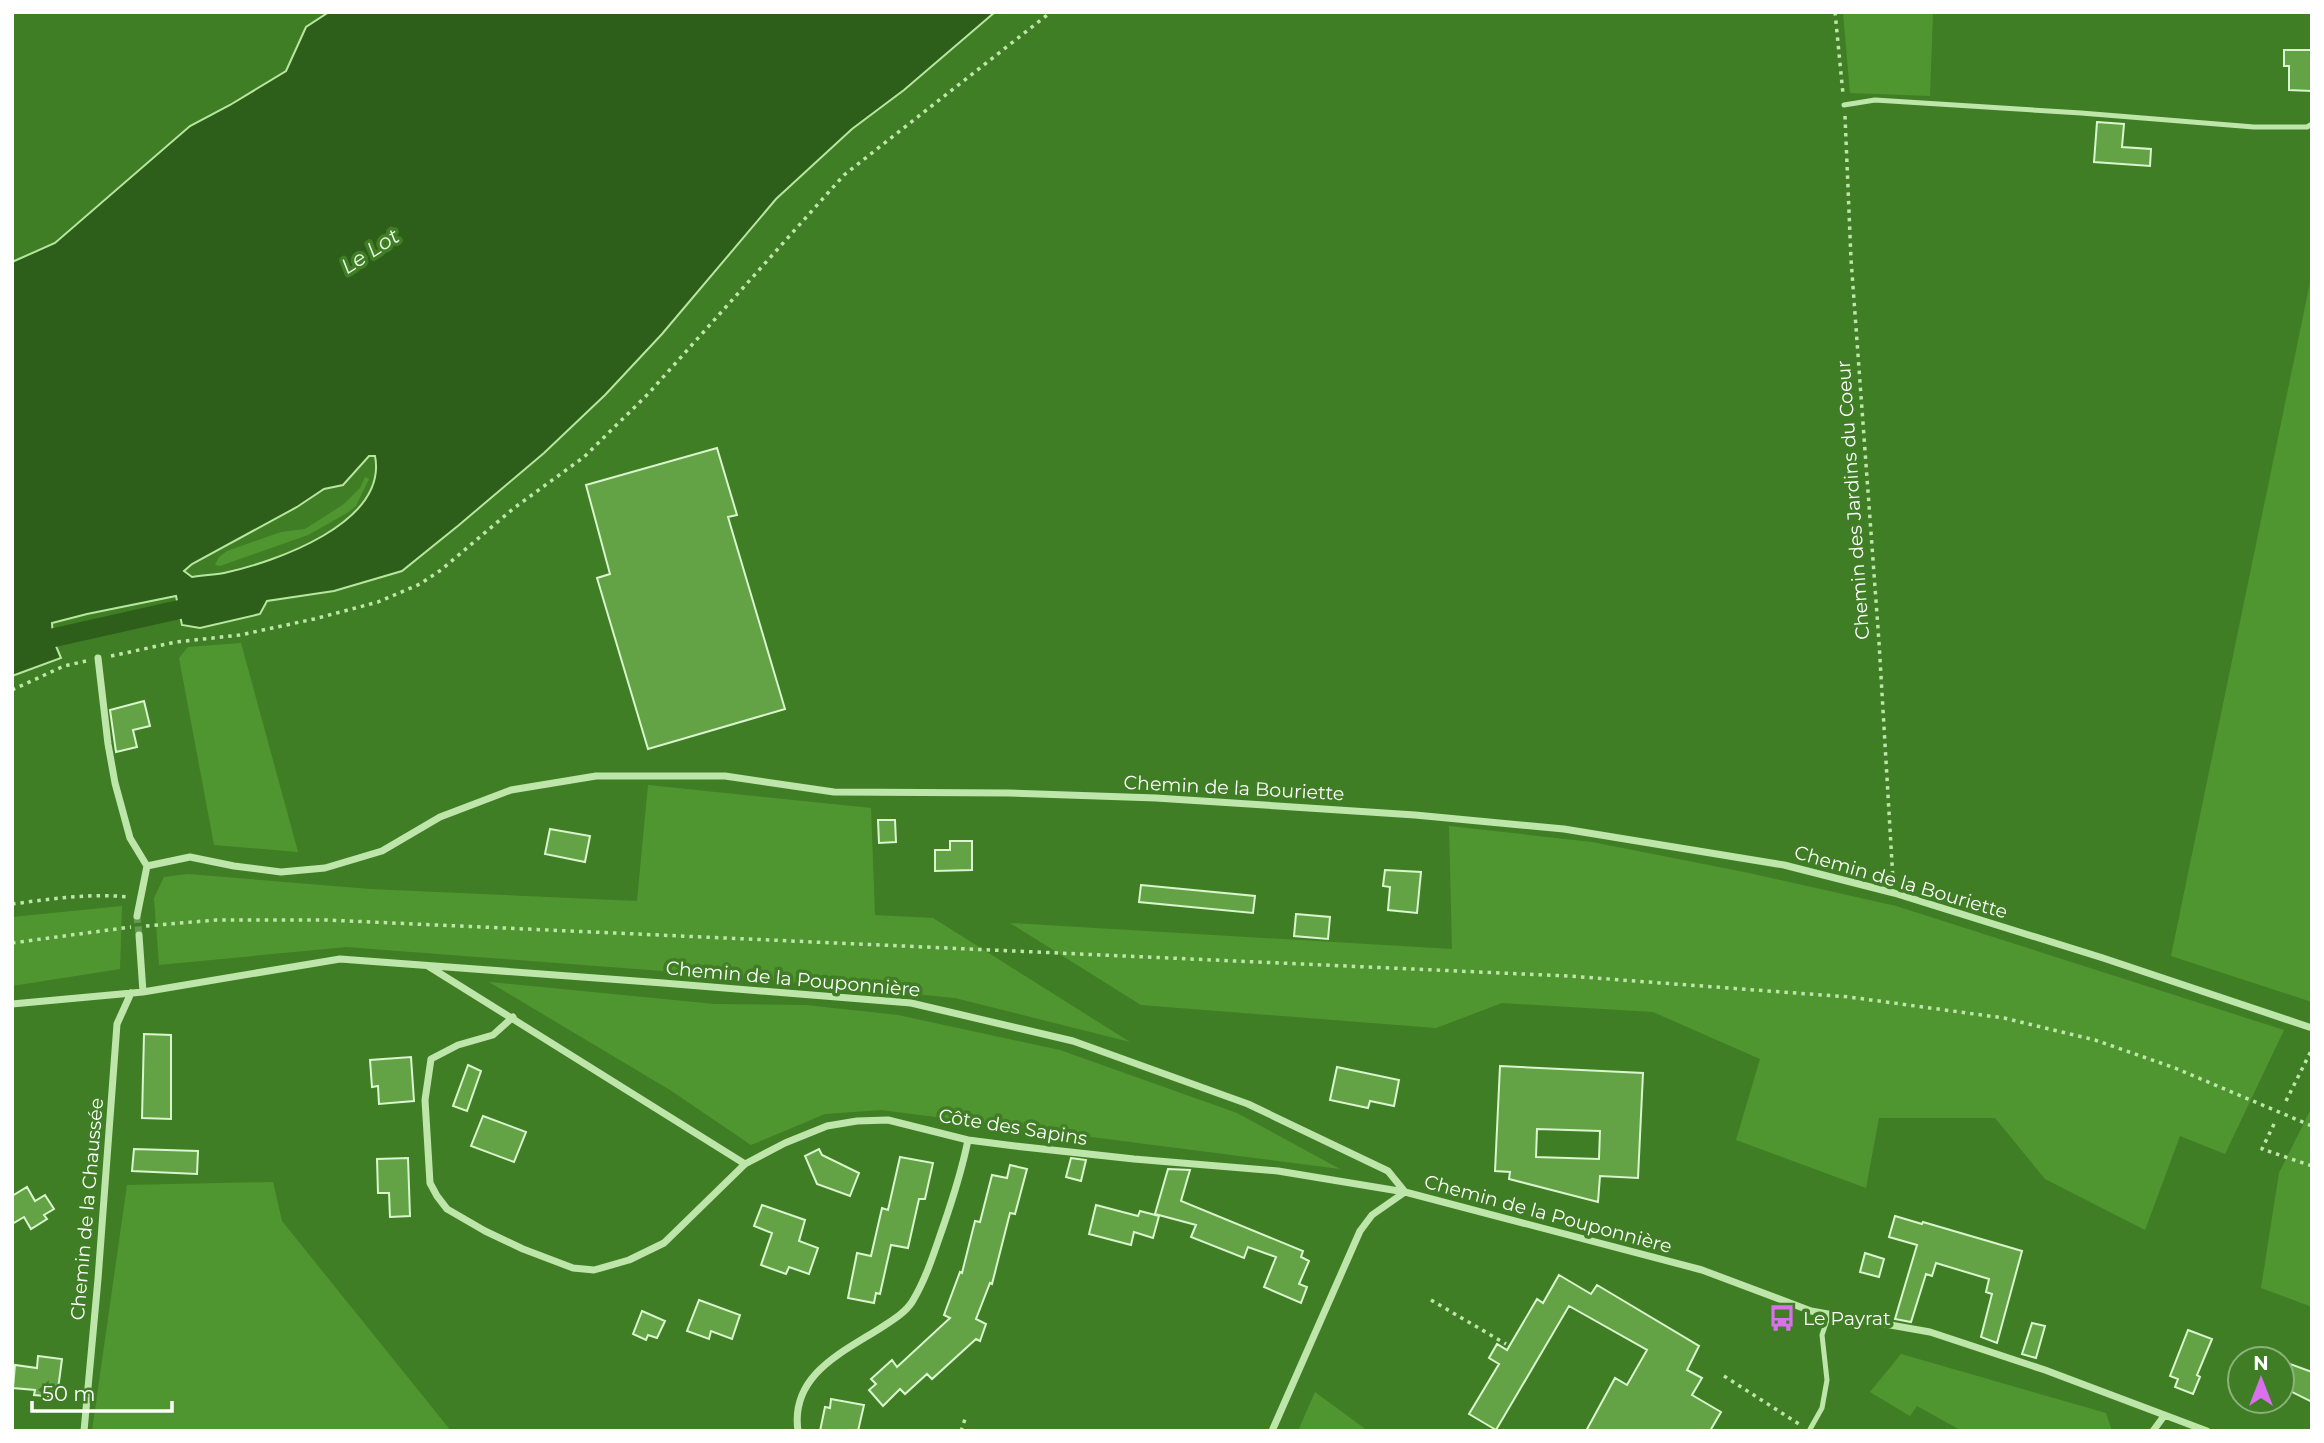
<svg xmlns="http://www.w3.org/2000/svg" width="2324" height="1443" font-family="Montserrat,sans-serif">
<style>
.green{fill:#509630}
.water{fill:#2e5f1a;stroke:#b7e69f;stroke-width:2;fill-rule:evenodd}
.lines{fill:none;stroke-linecap:round;stroke-linejoin:round}
.canal{stroke:#2e5f1a;stroke-width:19}
.building{fill:#63a346;stroke:#daf5ce;stroke-width:2;fill-rule:evenodd}
.street-tunnel{stroke:#669851;stroke-width:7;stroke-dasharray:7 3.5;stroke-linecap:butt}
.path{stroke:#bee6ab;stroke-width:3.5;stroke-dasharray:3.5 5;stroke-linecap:butt}
.lane{stroke:#bee6ab;stroke-width:5}
.street{stroke:#bee6ab;stroke-width:7}
.labels{text-anchor:middle;dominant-baseline:central;stroke-width:7;stroke-linejoin:round;paint-order:stroke}
.street-label{font-size:19px;fill:#fff;stroke:#407e25}
.poi-label{font-size:19px;fill:#fff;stroke:#407e25;text-anchor:start}
.water-label{font-size:21px;font-style:italic;fill:#ecf9e5;stroke:#407e25}
</style>
<rect width="100%" height="100%" fill="#407e25"/>
<path class="green" d="M 1843,12 L 1933,12 L 1930,96 L 1850,93 Z
M 2312,273 L 2312,1002 L 2171,956 Z
M 365,477 L 369,479 L 356,506 L 347,513 L 308,535 L 220,566 L 215,565 L 219,557 L 227,551 L 281,532 L 305,529 L 344,504 L 360,488 Z
M 241,643 L 298,852 L 214,845 L 179,658 L 188,647 Z
M 648,785 L 871,808 L 875,915 L 933,918 L 1130,1042 L 955,998 L 728,976 L 346,947 L 159,965 L 154,898 L 164,877 L 188,874 L 370,889 L 637,901 Z
M 1449,826 L 1592,842 L 1749,873 L 1896,906 L 2284,1030 L 2225,1154 L 2180,1136 L 2145,1230 L 2045,1179 L 1995,1118 L 1879,1118 L 1866,1188 L 1736,1140 L 1760,1059 L 1653,1012 L 1502,1003 L 1436,1028 L 1141,1005 L 1010,923 L 1452,949 Z
M 122,906 L 120,969 L 12,986 L 12,917 Z
M 489,982 L 715,1004 L 806,1005 L 898,1015 L 1060,1050 L 1237,1113 L 1340,1169 L 881,1110 L 825,1114 L 751,1145 L 670,1090 Z
M 2312,1107 L 2312,1307 L 2261,1288 L 2279,1173 Z
M 273,1182 L 282,1221 L 451,1431 L 92,1431 L 127,1185 Z
M 1901,1354 L 2106,1413 L 2112,1431 L 1962,1431 L 1917,1406 L 1910,1416 L 1870,1392 Z
M 1315,1392 L 1368,1431 L 1298,1431 Z"/>
<path class="water" d="M 329,12 L 995,12 L 904,90 L 852,129 L 776,199 L 662,334 L 605,395 L 544,453 L 459,525 L 402,571 L 334,591 L 267,601 L 260,614 L 200,628 L 182,625 L 176,596 L 87,614 L 52,623 L 53,639 L 61,658 L 12,676 L 12,262 L 55,243 L 190,126 L 230,105 L 286,71 L 306,27 ZM 369,456 L 375,456 C 388,523 275,562 224,573 C 214,575 203,575 192,577 L 184,571 L 192,564 L 297,507 L 324,489 L 343,485 Z"/>
<g class="lines">
<path class="canal" d="M 12,647 L 204,604"/>
</g>
<path class="building" d="M 2284,50 L 2312,50 L 2312,91 L 2289,90 L 2289,66 L 2284,66 Z
M 2097,122 L 2124,124 L 2122,147 L 2151,149 L 2150,166 L 2094,162 Z
M 717,448 L 737,515 L 728,517 L 785,709 L 648,749 L 597,578 L 610,574 L 586,485 Z
M 144,701 L 150,726 L 133,730 L 137,747 L 116,752 L 110,710 Z
M 878,820 L 895,820 L 896,842 L 879,843 Z
M 550,829 L 590,836 L 585,862 L 545,854 Z
M 950,841 L 972,841 L 972,870 L 935,871 L 935,850 L 950,850 Z
M 1385,870 L 1421,872 L 1417,913 L 1388,910 L 1390,887 L 1383,886 Z
M 1141,885 L 1255,896 L 1253,913 L 1139,902 Z
M 1296,914 L 1330,917 L 1328,939 L 1294,936 Z
M 144,1034 L 171,1035 L 171,1119 L 142,1118 Z
M 411,1057 L 414,1101 L 379,1104 L 378,1086 L 372,1087 L 370,1060 Z
M 468,1065 L 481,1071 L 467,1111 L 453,1106 Z
M 1500,1066 L 1643,1073 L 1638,1178 L 1600,1176 L 1598,1202 L 1509,1179 L 1510,1172 L 1495,1171 ZM 1537,1129 L 1600,1131 L 1599,1159 L 1536,1157 Z
M 1337,1067 L 1399,1080 L 1394,1106 L 1370,1101 L 1368,1108 L 1330,1100 Z
M 483,1116 L 526,1132 L 514,1162 L 471,1146 Z
M 134,1149 L 198,1151 L 197,1174 L 132,1171 Z
M 819,1149 L 822,1155 L 859,1173 L 850,1196 L 817,1184 L 805,1156 Z
M 900,1157 L 933,1163 L 925,1199 L 919,1199 L 908,1248 L 891,1245 L 880,1294 L 876,1293 L 874,1303 L 848,1298 L 857,1253 L 871,1256 L 882,1208 L 888,1210 Z
M 408,1158 L 410,1216 L 390,1217 L 389,1193 L 378,1193 L 377,1159 Z
M 1071,1158 L 1086,1160 L 1081,1181 L 1066,1177 Z
M 1010,1165 L 1027,1169 L 1015,1214 L 1010,1213 L 992,1284 L 990,1283 L 976,1319 L 986,1324 L 980,1341 L 976,1339 L 932,1379 L 927,1374 L 905,1394 L 900,1389 L 883,1406 L 869,1390 L 876,1384 L 871,1379 L 892,1360 L 897,1367 L 950,1318 L 944,1315 L 960,1272 L 962,1273 L 975,1221 L 980,1222 L 992,1175 L 1007,1178 Z
M 1168,1169 L 1190,1170 L 1181,1201 L 1303,1251 L 1301,1257 L 1309,1261 L 1299,1284 L 1307,1287 L 1301,1303 L 1264,1287 L 1276,1257 L 1248,1247 L 1244,1258 L 1191,1237 L 1196,1225 L 1155,1214 Z
M 27,1187 L 35,1201 L 45,1195 L 54,1209 L 44,1215 L 47,1219 L 31,1229 L 24,1217 L 12,1224 L 12,1196 Z
M 762,1205 L 805,1220 L 799,1241 L 818,1248 L 809,1274 L 789,1267 L 786,1274 L 761,1265 L 772,1233 L 754,1226 Z
M 1096,1205 L 1138,1216 L 1140,1211 L 1159,1216 L 1153,1238 L 1134,1232 L 1131,1245 L 1089,1234 Z
M 1895,1216 L 1922,1224 L 1923,1222 L 2022,1251 L 1997,1343 L 1981,1337 L 1992,1294 L 1986,1292 L 1989,1279 L 1936,1263 L 1932,1276 L 1926,1274 L 1911,1322 L 1895,1319 L 1917,1245 L 1889,1237 Z
M 1865,1253 L 1884,1259 L 1879,1277 L 1860,1272 Z
M 1559,1275 L 1591,1294 L 1597,1285 L 1699,1346 L 1687,1370 L 1702,1378 L 1692,1395 L 1721,1412 L 1710,1431 L 1586,1431 L 1615,1378 L 1627,1385 L 1647,1350 L 1569,1306 L 1496,1430 L 1469,1414 L 1499,1364 L 1489,1358 L 1497,1344 L 1507,1350 L 1537,1299 L 1543,1303 Z
M 699,1300 L 740,1315 L 732,1339 L 711,1331 L 709,1339 L 687,1331 Z
M 642,1311 L 665,1321 L 657,1338 L 648,1335 L 646,1340 L 633,1334 Z
M 2032,1323 L 2045,1326 L 2036,1358 L 2022,1354 Z
M 2188,1330 L 2212,1339 L 2197,1375 L 2200,1377 L 2193,1394 L 2175,1387 L 2178,1379 L 2170,1376 Z
M 38,1356 L 62,1359 L 57,1397 L 34,1395 L 35,1390 L 13,1388 L 15,1365 L 37,1368 Z
M 2282,1361 L 2312,1372 L 2312,1402 L 2282,1387 Z
M 831,1399 L 864,1405 L 858,1431 L 820,1431 L 825,1407 L 830,1408 Z"/>
<g class="lines">
<path class="street-tunnel" d="M 137,916 L 139,935"/>
<path class="path" d="M 1835,12 L 1843,94
M 1845,116 L 1851,259 L 1879,642 L 1893,880
M 111,656 L 176,642 L 240,635 L 314,619 L 378,602 L 420,584 L 441,570 L 514,508 L 584,457 L 648,394 L 844,175 L 1051,12
M 12,690 L 64,666 L 86,661
M 12,904 C 51,899 90,893 129,897
M 146,926 L 216,920 L 326,920 L 1568,976 L 1849,997 L 2004,1018 L 2095,1040 L 2175,1068 L 2312,1126
M 12,943 L 131,927
M 2286,1101 L 2312,1049
M 2274,1124 L 2262,1149 L 2312,1166
M 1431,1300 L 1506,1344
M 1724,1376 L 1799,1424
M 961,1431 L 966,1416"/>
<path class="lane" d="M 1844,105 L 1875,100 L 2081,113 L 2254,127 L 2307,127 L 2312,124
M 1809,1431 L 1822,1408 L 1827,1380 L 1822,1335 L 1829,1314"/>
<path class="street" d="M 98,658 L 108,744 L 115,783 L 130,838 L 147,866 L 137,916
M 147,866 L 190,857 L 234,866 L 281,872 L 325,868 L 382,851 L 440,817 L 511,790 L 596,776 L 725,776 L 834,792 L 1009,793 L 1156,798 L 1415,815 L 1564,829 L 1784,865 L 1894,893 L 2103,958 L 2312,1028
M 139,935 L 143,992
M 428,966 L 745,1164 L 785,1143 L 827,1126 L 857,1121 L 888,1120 L 968,1140 L 1015,1146 L 1134,1159 L 1278,1171 L 1405,1192 L 1702,1270 L 1811,1311 L 1930,1332 L 2045,1370 L 2207,1431
M 12,1004 L 143,992 L 340,959 L 663,983 L 911,1003 L 1073,1041 L 1248,1104 L 1388,1171 L 1405,1192
M 513,1017 L 493,1035 L 458,1045 L 431,1059 L 425,1100 L 430,1183 L 437,1196 L 447,1209 L 485,1231 L 523,1249 L 573,1268 L 594,1270 L 629,1260 L 664,1243 L 745,1164
M 84,1431 L 98,1279 L 117,1024 L 131,993
M 798,1431 C 790,1376 841,1353 879,1329 C 891,1321 905,1313 912,1302 C 926,1279 934,1253 943,1227 C 953,1198 962,1170 968,1140
M 1272,1431 L 1360,1231 L 1372,1215 L 1405,1192
M 2153,1431 L 2164,1416"/>
</g>
<defs>
<symbol id="bus-bare" viewBox="-9 -9 18 18"><path d="M-5-6H5V4H4V6H2V4H-2V6H-4V4H-5ZM-3.5-4V0h7V-4ZM-3.5 1.2v1.5H-2V1.2ZM2 1.2v1.5H3.5V1.2Z" fill="#db70ef" stroke="#407e25" stroke-width="2.5" paint-order="stroke"/></symbol>
</defs>
<g fill-rule="evenodd">
<use href="#bus-bare" x="1763" y="1299" width="38" height="38"/>
</g>
<g class="labels">
<g class="street-label">
<text transform="translate(1853 500) rotate(-94)">Chemin des Jardins du Coeur</text>
<text transform="translate(1234 788) rotate(3)">Chemin de la Bouriette</text>
<text transform="translate(1901 882) rotate(16)">Chemin de la Bouriette</text>
<text transform="translate(793 979) rotate(5)">Chemin de la Pouponnière</text>
<text transform="translate(1013 1127) rotate(9)">Côte des Sapins</text>
<text transform="translate(87 1209) rotate(-85)">Chemin de la Chaussée</text>
<text transform="translate(1548 1214) rotate(15)">Chemin de la Pouponnière</text>
</g>
<g class="poi-label">
<text x="1803" y="1318">Le Payrat</text>
</g>
<g class="water-label">
<text transform="translate(370 251) rotate(-33)">Le Lot</text>
</g>
</g>
<rect width="2324" height="1443" fill="none" stroke="#ffffff" stroke-width="28"/>
<g transform="translate(2261 1380)"><circle r="33" fill="#407e25" stroke="#8cb27c" stroke-width="2"/>
<path d="M0-5L12 26L0 18L-12 26Z" fill="#db70ef"/>
<text y="-10" font-size="19" font-weight="bold" text-anchor="middle" fill="#ffffff">N</text>
</g>
<path d="M32 1401v10h140v-10" fill="none" stroke="#ffffff" stroke-width="3.5"/>
<text x="42" y="1401" font-size="21" fill="#ffffff" stroke="#407e25" stroke-width="5" paint-order="stroke">50 m</text>
</svg>
